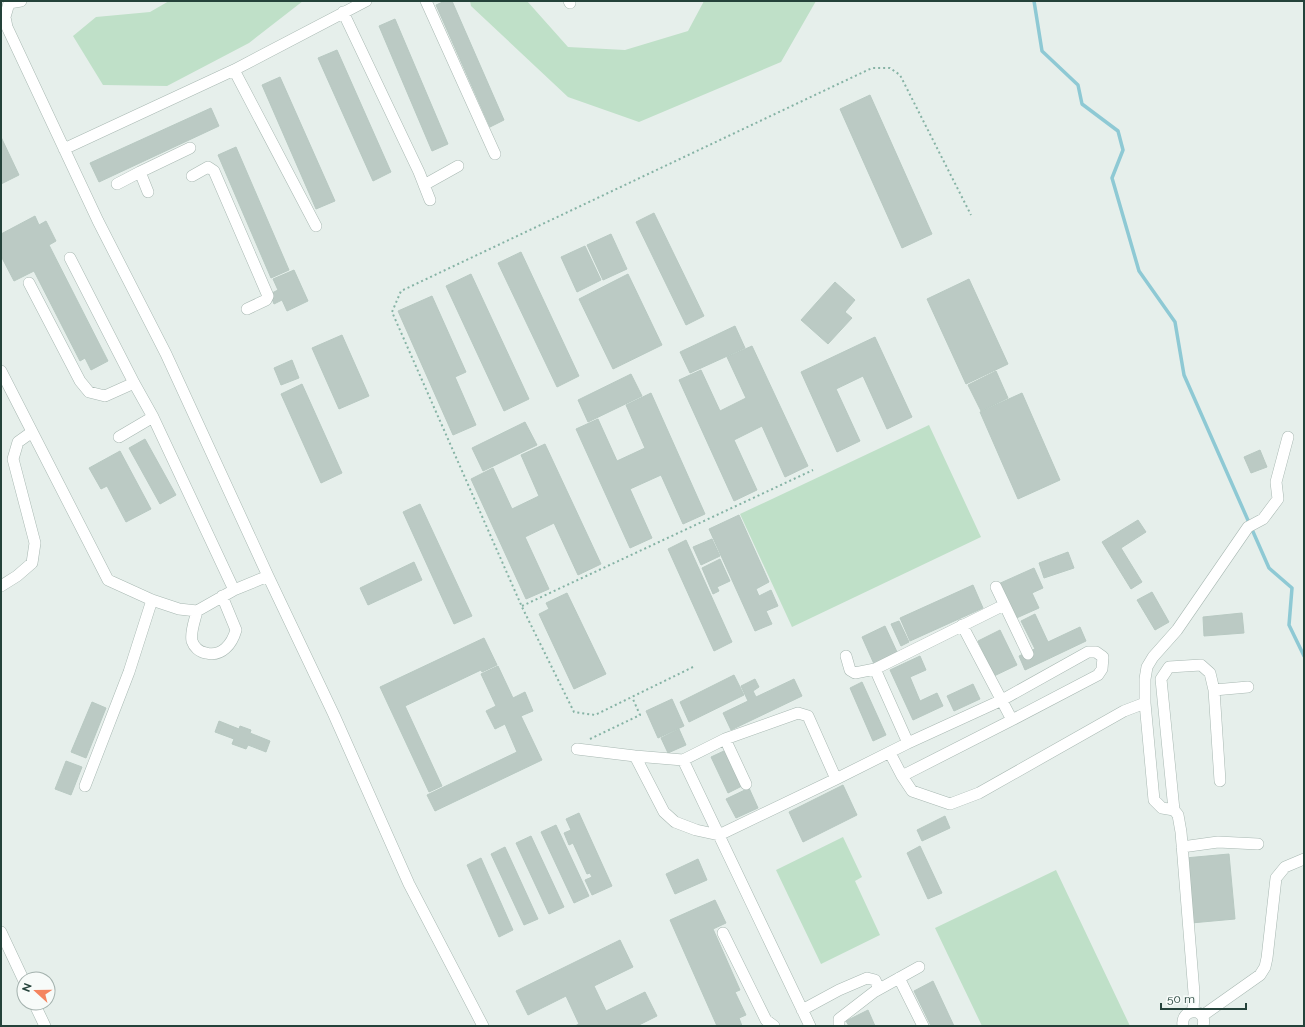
<svg xmlns="http://www.w3.org/2000/svg" width="1305" height="1027" font-family="Raleway,sans-serif">
<style>
.green{fill:#bfe0c8}
.lines{fill:none;stroke-linecap:round;stroke-linejoin:round}
.stream{stroke:#8ec9d4;stroke-width:3.5}
.building{fill:#bbcac4;stroke:#b8c9c2}
.minor-casing{stroke:#a8b8b2;stroke-width:12}
.path{stroke:#86b3a5;stroke-width:2;stroke-dasharray:2 3;stroke-linecap:butt}
.minor{stroke:#fff;stroke-width:11}
</style>
<rect width="100%" height="100%" fill="#e6efeb"/>
<path class="green" d="M 169,1 L 303,1 L 249,43 L 167,86 L 103,85 L 73,36 L 96,17 L 150,12 Z
M 470,1 L 527,1 L 568,47 L 625,50 L 688,31 L 704,1 L 816,1 L 781,62 L 639,122 L 568,97 L 471,6 Z
M 929,425 L 981,537 L 792,627 L 740,514 Z
M 843,837 L 862,877 L 855,881 L 880,935 L 821,964 L 776,870 Z
M 1056,870 L 1130,1026 L 982,1026 L 935,928 Z"/>
<g class="lines">
<path class="stream" d="M 1034,1 L 1042,51 L 1078,85 L 1082,104 L 1118,131 L 1123,150 L 1112,178 L 1139,271 L 1175,322 L 1184,375 L 1269,568 L 1292,588 L 1289,625 L 1304,656"/>
</g>
<path class="building" d="M 445,1 L 452,1 L 504,120 L 490,127 L 436,5 Z
M 395,19 L 448,144 L 432,151 L 379,26 Z
M 337,50 L 391,172 L 373,181 L 318,58 Z
M 280,77 L 335,201 L 316,209 L 262,85 Z
M 870,95 L 932,234 L 902,248 L 840,109 Z
M 211,108 L 219,126 L 99,182 L 90,163 Z
M 1,137 L 19,175 L 1,184 Z
M 236,147 L 289,270 L 271,278 L 218,155 Z
M 654,213 L 704,316 L 686,325 L 636,222 Z
M 35,216 L 39,225 L 46,221 L 56,241 L 49,245 L 108,361 L 91,370 L 85,358 L 80,361 L 34,271 L 14,281 L 1,256 L 1,234 Z
M 611,234 L 627,269 L 603,280 L 587,245 Z
M 585,246 L 601,280 L 577,292 L 561,257 Z
M 521,252 L 579,376 L 557,387 L 498,263 Z
M 294,270 L 308,301 L 287,311 L 282,300 L 274,304 L 270,294 L 278,290 L 273,279 Z
M 471,274 L 529,399 L 504,411 L 446,286 Z
M 628,274 L 662,345 L 613,369 L 579,299 Z
M 969,279 L 1008,364 L 966,384 L 927,299 Z
M 835,282 L 855,300 L 845,312 L 852,318 L 828,344 L 801,320 Z
M 432,296 L 466,372 L 455,377 L 476,425 L 453,435 L 398,311 Z
M 735,326 L 745,348 L 690,373 L 680,352 Z
M 342,335 L 369,396 L 339,409 L 312,348 Z
M 875,337 L 912,417 L 887,429 L 863,376 L 836,389 L 860,441 L 837,452 L 801,372 Z
M 752,346 L 808,466 L 785,477 L 762,426 L 734,440 L 757,490 L 734,501 L 679,380 L 701,370 L 720,411 L 746,398 L 727,357 Z
M 292,360 L 299,378 L 281,385 L 274,368 Z
M 996,371 L 1008,398 L 981,411 L 968,385 Z
M 631,374 L 642,396 L 588,422 L 578,400 Z
M 302,384 L 342,473 L 321,483 L 281,394 Z
M 651,393 L 705,514 L 683,524 L 661,475 L 630,489 L 652,538 L 630,548 L 576,429 L 598,419 L 617,461 L 645,448 L 626,405 Z
M 1022,393 L 1060,480 L 1018,499 L 980,412 Z
M 525,422 L 537,445 L 483,471 L 472,448 Z
M 145,439 L 176,495 L 160,504 L 129,448 Z
M 545,444 L 601,564 L 578,575 L 554,523 L 525,537 L 549,589 L 526,599 L 471,479 L 493,468 L 512,509 L 539,496 L 521,455 Z
M 1260,450 L 1267,467 L 1251,473 L 1244,457 Z
M 120,451 L 151,509 L 126,522 L 107,486 L 101,489 L 89,468 Z
M 420,504 L 472,616 L 454,624 L 403,512 Z
M 739,515 L 769,582 L 756,589 L 759,596 L 771,590 L 778,606 L 766,611 L 772,624 L 755,631 L 709,529 Z
M 1138,520 L 1146,532 L 1121,548 L 1142,582 L 1131,589 L 1102,542 Z
M 712,539 L 720,556 L 701,565 L 693,547 Z
M 686,540 L 732,642 L 714,651 L 668,549 Z
M 1068,552 L 1074,568 L 1044,578 L 1039,563 Z
M 720,559 L 730,581 L 717,587 L 719,591 L 713,594 L 702,568 Z
M 414,562 L 422,580 L 368,605 L 360,588 Z
M 1034,568 L 1043,588 L 1032,593 L 1039,608 L 1012,620 L 996,585 Z
M 973,585 L 983,608 L 910,641 L 900,618 Z
M 1152,592 L 1169,622 L 1155,630 L 1137,600 Z
M 567,593 L 606,674 L 574,689 L 539,614 L 549,609 L 546,603 Z
M 1242,613 L 1244,633 L 1204,636 L 1203,617 Z
M 1035,614 L 1048,642 L 1080,627 L 1086,641 L 1025,670 L 1019,656 L 1035,649 L 1021,621 Z
M 899,621 L 909,642 L 901,646 L 891,624 Z
M 885,626 L 897,652 L 874,664 L 862,637 Z
M 1000,630 L 1017,665 L 994,676 L 978,641 Z
M 484,638 L 497,665 L 482,672 L 481,670 L 405,706 L 442,786 L 429,792 L 380,687 Z
M 920,656 L 926,670 L 910,677 L 920,701 L 937,693 L 943,706 L 913,720 L 890,670 Z
M 498,666 L 513,698 L 525,692 L 533,711 L 521,716 L 542,760 L 435,811 L 427,795 L 517,752 L 505,724 L 495,729 L 486,711 L 496,706 L 481,674 Z
M 734,675 L 744,695 L 689,722 L 680,702 Z
M 755,679 L 759,687 L 753,691 L 756,697 L 794,679 L 802,696 L 731,730 L 723,713 L 748,701 L 741,686 Z
M 862,682 L 886,735 L 873,741 L 850,688 Z
M 973,684 L 980,699 L 954,711 L 947,696 Z
M 672,699 L 684,726 L 658,738 L 646,711 Z
M 92,702 L 106,708 L 86,758 L 71,752 Z
M 219,721 L 239,729 L 240,726 L 251,730 L 250,733 L 270,741 L 266,752 L 248,745 L 246,749 L 232,744 L 234,739 L 215,732 Z
M 679,729 L 686,745 L 668,753 L 661,738 Z
M 726,750 L 742,786 L 728,793 L 711,757 Z
M 66,761 L 82,767 L 71,795 L 55,789 Z
M 843,785 L 857,815 L 803,842 L 789,812 Z
M 749,788 L 758,808 L 736,818 L 726,799 Z
M 579,813 L 612,886 L 592,895 L 585,880 L 592,877 L 590,873 L 587,874 L 573,843 L 569,845 L 564,833 L 571,830 L 566,819 Z
M 945,816 L 950,828 L 922,841 L 917,830 Z
M 556,825 L 589,896 L 574,903 L 541,832 Z
M 531,836 L 564,907 L 549,914 L 516,843 Z
M 920,846 L 942,893 L 928,899 L 907,853 Z
M 505,847 L 538,919 L 524,925 L 491,854 Z
M 1229,854 L 1235,919 L 1191,923 L 1185,858 Z
M 481,858 L 513,930 L 499,937 L 467,865 Z
M 698,859 L 707,880 L 675,894 L 666,874 Z
M 715,900 L 726,923 L 713,929 L 740,990 L 735,992 L 746,1015 L 739,1018 L 742,1026 L 717,1026 L 670,920 Z
M 620,940 L 633,967 L 594,986 L 606,1011 L 645,992 L 657,1016 L 637,1026 L 575,1026 L 579,1024 L 566,996 L 528,1015 L 516,991 Z
M 933,981 L 954,1026 L 931,1026 L 914,991 Z
M 868,1010 L 875,1026 L 849,1026 L 846,1021 Z"/>
<g class="lines">
<defs>
<path id="minor" d="M 21,1 L 9,3 L 5,17 L 7,27 L 98,221 L 166,354 L 268,576 L 334,715 L 409,884 L 483,1026
M 426,1 L 495,154
M 569,1 L 570,3
M 343,12 L 419,172 L 430,200
M 234,70 L 316,226
M 64,149 L 234,70 L 366,1
M 192,176 L 208,167 L 214,171 L 268,296 L 266,300 L 247,309
M 117,184 L 140,172
M 424,185 L 458,166
M 148,192 L 140,172 L 190,148
M 70,258 L 134,383 L 153,417 L 234,590
M 29,283 L 80,381 L 89,392 L 105,396 L 134,383
M 1,371 L 108,580 L 152,600 L 179,609 L 197,611 L 234,590 L 268,576
M 119,437 L 153,417
M 1,586 L 17,576 L 32,563 L 35,543 L 13,459 L 18,442 L 32,432
M 996,587 L 1028,654
M 197,611 C 195,620 190,632 192,641 C 194,647 199,652 206,653 C 222,657 232,644 236,630 L 222,596
M 962,625 L 1012,720
M 846,656 L 850,670 L 855,673 L 875,669 L 1004,605
M 875,669 L 908,743
M 1214,690 L 1248,687
M 725,739 L 746,784
M 577,749 L 635,756 L 683,760 L 725,739 L 798,713 L 808,716 L 836,779
M 890,753 L 902,776 L 912,791 L 950,804 L 979,793 L 1124,711 L 1145,703
M 635,756 L 664,812 L 675,822 L 696,830 L 719,835 L 836,779 L 908,743 L 1002,700 L 1088,652 L 1096,652 L 1103,657 L 1102,669 L 1098,675 L 1012,720 L 902,776
M 683,760 L 810,1026
M 85,786 L 129,672 L 152,600
M 1174,810 L 1161,679 L 1169,667 L 1201,665 L 1210,673 L 1214,690 L 1220,781
M 1182,847 L 1218,842 L 1258,844
M 1,932 L 24,981
M 723,933 L 766,1020 L 774,1026
M 899,978 L 923,1026
M 34,1003 L 45,1026
M 802,1010 L 839,990 L 867,978 L 875,980 L 879,989
M 1193,1011 L 1194,993 L 1181,832 L 1178,815 L 1174,810 L 1162,808 L 1154,800 L 1145,703 L 1145,679 L 1147,667 L 1153,657 L 1177,630 L 1248,527 L 1263,519 L 1278,499 L 1276,482 L 1288,437
M 1202,1016 L 1260,975 L 1265,967 L 1267,958 L 1276,878 L 1285,867 L 1304,859
M 839,1026 L 839,1019 L 874,992 L 919,967
M 1183,1026 C 1180,1007 1208,1007 1203,1026"/>
</defs>
<use href="#minor" class="minor-casing"/>
<path class="path" d="M 522,606 L 813,470
M 693,667 L 595,715 L 574,712 L 522,607 L 392,312 L 401,291 L 872,68 L 890,68 L 900,75 L 971,215
M 590,739 L 640,715 L 632,697"/>
<use href="#minor" class="minor"/>
</g>
<rect width="1305" height="1027" fill="none" stroke="#24423a" stroke-width="4"/>
<g transform="translate(36 991) rotate(291)"><circle r="19" fill="#f7fbf9" stroke="#a3b1ad"/>
<path d="M0-3L7 15L0 10L-7 15Z" fill="#f4845f"/>
<text y="-6" font-size="11" font-weight="bold" text-anchor="middle" fill="#24423a">N</text>
</g>
<path d="M1161 1003v6h85v-6" fill="none" stroke="#24423a" stroke-width="2"/>
<text x="1167" y="1003" font-size="12" fill="#24423a" stroke="#f7fbf9" stroke-width="3" paint-order="stroke">50 m</text>
</svg>
